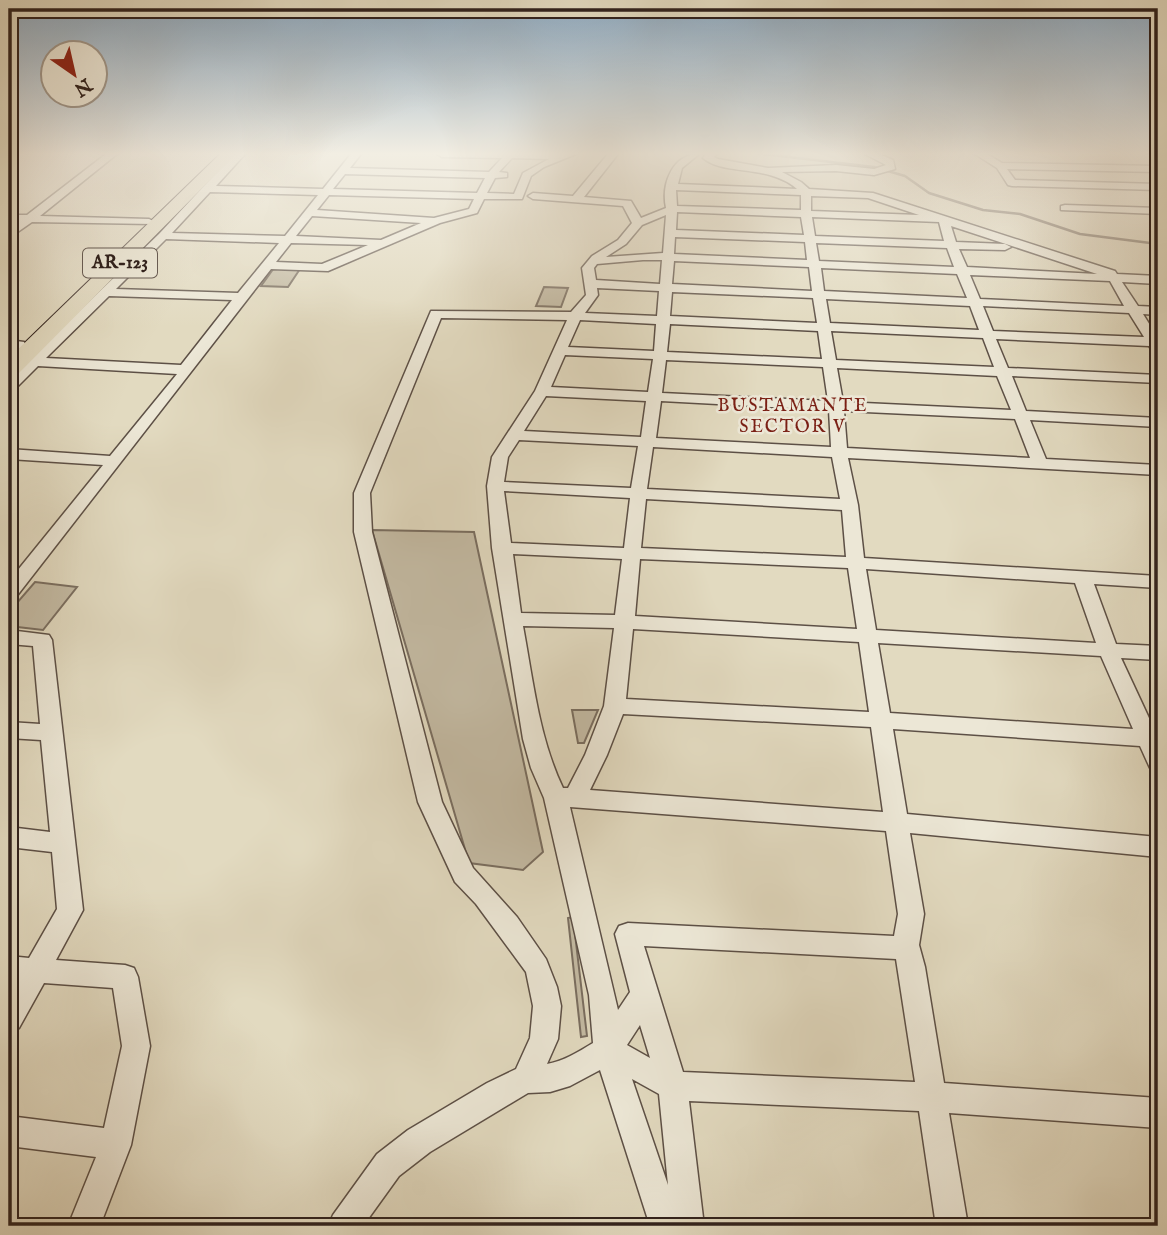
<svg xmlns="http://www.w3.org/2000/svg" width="1167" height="1235" font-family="'IM FELL English',serif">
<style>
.green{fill:#c4bba4;stroke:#7a6e60;stroke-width:2}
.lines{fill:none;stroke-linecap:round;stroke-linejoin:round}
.stream{stroke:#776b5e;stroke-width:2.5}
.minor-casing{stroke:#5d5046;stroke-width:3}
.primary-casing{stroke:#31221d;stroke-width:2}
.minor{fill:#ece7d6;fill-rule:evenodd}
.primary{fill:#e2dac0;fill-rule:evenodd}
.labels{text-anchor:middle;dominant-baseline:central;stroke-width:5;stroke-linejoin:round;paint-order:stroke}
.shield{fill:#ece7d6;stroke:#695d54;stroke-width:2}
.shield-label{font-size:18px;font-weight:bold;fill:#31221d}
.far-neighbourhood-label{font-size:18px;letter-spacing:2px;fill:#7a1f14;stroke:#ece7d6}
</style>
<rect width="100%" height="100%" fill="#e2dac0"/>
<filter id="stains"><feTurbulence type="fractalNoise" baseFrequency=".00286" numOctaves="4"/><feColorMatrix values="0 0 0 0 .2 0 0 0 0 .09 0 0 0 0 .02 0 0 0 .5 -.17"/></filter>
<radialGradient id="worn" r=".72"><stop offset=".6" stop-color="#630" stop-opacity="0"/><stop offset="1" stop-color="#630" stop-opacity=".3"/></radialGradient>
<path class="green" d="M 274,268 L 300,269 L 288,287 L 261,286 Z
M 544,287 L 568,288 L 561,307 L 536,306 Z
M 372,530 L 474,532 L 543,852 L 523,870 L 469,863 Z
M 35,582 L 77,587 L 43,630 L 9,626 L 9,612 Z
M 572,710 L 598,710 L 584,743 L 578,743 Z
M 573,917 L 587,1036 L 581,1037 L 568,918 Z"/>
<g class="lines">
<path class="stream" d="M 763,154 L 874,167 L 905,176 L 929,193 L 983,210 L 1020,214 L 1080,234 L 1158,244"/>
<defs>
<path id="minor" d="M 106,154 L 117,154 L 40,216 L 149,219 L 155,222 L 153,224 L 32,222 L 9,238 L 9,230 L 19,222 L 9,221 L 9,215 L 27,215 Z
M 234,154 L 245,154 L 216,186 L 323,189 L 351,154 L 361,154 L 350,168 L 489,172 L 502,158 L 442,157 L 437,154 L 576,154 L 544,167 L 531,176 L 522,199 L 484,199 L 477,213 L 440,223 L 328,271 L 271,269 L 16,597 L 9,599 L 9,581 L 103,465 L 9,459 L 9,449 L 110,456 L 177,374 L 38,366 L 14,390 L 9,391 L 9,379 L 159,234 ZM 512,158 L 549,159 L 523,173 L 514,194 L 487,193 L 495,178 L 507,177 L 507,173 L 499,172 ZM 345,174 L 485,178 L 477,193 L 333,189 ZM 210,192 L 318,195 L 285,236 L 172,233 ZM 329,195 L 474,199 L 469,209 L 434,218 L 317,210 ZM 312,216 L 421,223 L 381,240 L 296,236 ZM 166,239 L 279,243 L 238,293 L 116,289 ZM 291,243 L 368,245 L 322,264 L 276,262 ZM 109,296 L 232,300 L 181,365 L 46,358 Z
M 608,154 L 618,154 L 584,197 L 631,201 L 641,218 L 666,208 C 661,185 672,154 699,154 L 682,168 L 678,184 L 797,189 C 769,164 724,176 703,158 L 706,154 L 717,154 L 714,157 L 718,159 L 768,168 L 836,165 L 874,169 L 886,165 L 865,154 L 879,154 L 893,160 L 895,169 L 874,175 L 836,171 L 782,172 L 801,182 L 809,189 L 873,193 L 1115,271 L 1117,274 L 1158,276 L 1158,284 L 1122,282 L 1138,306 L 1158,307 L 1158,315 L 1143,314 L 1158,338 L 1158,353 L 1153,352 L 1149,346 L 996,339 L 1008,368 L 1158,375 L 1158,383 L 1012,376 L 1026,411 L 1158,418 L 1158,427 L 1030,420 L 1046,459 L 1158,465 L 1158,475 L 848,458 L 858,505 L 864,558 L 1158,576 L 1158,588 L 1094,584 L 1116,644 L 1158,646 L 1158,660 L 1121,658 L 1155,731 L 1158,731 L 1158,770 L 1150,768 L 1140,746 L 893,729 L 907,814 L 1158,837 L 1158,857 L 910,833 L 924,914 L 919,945 L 925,967 L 944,1083 L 1158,1098 L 1158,1128 L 949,1113 L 968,1226 L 936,1226 L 919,1111 L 689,1101 L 704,1226 L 650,1226 L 600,1070 L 570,1086 L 550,1092 L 528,1093 L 430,1152 L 399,1176 L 363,1226 L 328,1226 L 333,1215 L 377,1154 L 408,1130 L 487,1083 L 516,1069 L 530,1038 L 533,1006 L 526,972 L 476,904 L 455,882 L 418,802 L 354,532 L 354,493 L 431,311 L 571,312 L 586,295 L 582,268 L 592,256 L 618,240 L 632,223 L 623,206 L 533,199 L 528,196 L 533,193 L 573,196 ZM 676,190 L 801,195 L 801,210 L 677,206 ZM 811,196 L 868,198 L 919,215 L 811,211 ZM 677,212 L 801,217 L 804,235 L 676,230 ZM 666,215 L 663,253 L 606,257 L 626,244 L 642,225 ZM 812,217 L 939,222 L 944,241 L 815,236 ZM 951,226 L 1097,274 L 967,267 L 959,249 L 1005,250 L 1011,247 L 1005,244 L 956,242 ZM 675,237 L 805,242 L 807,260 L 674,254 ZM 816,243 L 947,248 L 954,267 L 819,261 ZM 643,260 L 662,260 L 660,284 L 596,280 L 594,268 L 597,264 ZM 674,261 L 809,267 L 812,291 L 672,284 ZM 821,268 L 957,274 L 967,298 L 824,291 ZM 970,275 L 1110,281 L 1124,306 L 980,299 ZM 597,288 L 659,291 L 657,316 L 585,313 L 598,295 ZM 672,292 L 813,298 L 817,323 L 670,316 ZM 826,299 L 970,306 L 979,330 L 830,323 ZM 983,306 L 1129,313 L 1144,337 L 993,331 ZM 441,318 L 567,320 L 535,391 L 492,457 L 487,486 L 492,548 L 523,739 L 531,768 L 544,798 L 589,995 L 593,1043 C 578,1052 564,1061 547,1064 L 558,1039 L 561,1006 L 557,987 L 546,959 L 517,917 L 473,868 L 442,802 L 372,532 L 370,493 ZM 580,320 L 656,324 L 654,351 L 568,347 ZM 670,324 L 818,331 L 822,359 L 667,352 ZM 831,331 L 983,338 L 994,367 L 836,360 ZM 565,355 L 653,359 L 648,392 L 551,387 ZM 666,360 L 823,367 L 828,401 L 662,393 ZM 837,368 L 997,376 L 1011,410 L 843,402 ZM 546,396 L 646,401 L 641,437 L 524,431 ZM 661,401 L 829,410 L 831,447 L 656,438 ZM 844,411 L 1015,419 L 1030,458 L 847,448 ZM 519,440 L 638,446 L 631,488 L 504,482 L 508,457 ZM 653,447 L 832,457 L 840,499 L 647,489 ZM 504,491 L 630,498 L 624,548 L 511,543 ZM 646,499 L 842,510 L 846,557 L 641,548 ZM 513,554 L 622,559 L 615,615 L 521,613 ZM 640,559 L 848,568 L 857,629 L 635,616 ZM 866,569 L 1075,583 L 1096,643 L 876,630 ZM 523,626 L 614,628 L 604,706 L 585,755 L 568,788 L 563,788 C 539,738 533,680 523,626 ZM 633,629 L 859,642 L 869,712 L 626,699 ZM 878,643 L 1101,656 L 1133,729 L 890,713 ZM 623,714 L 871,727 L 883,812 L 590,790 L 607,755 ZM 570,807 L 886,831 L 898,914 L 894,936 L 628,923 L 619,926 L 615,934 L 630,992 L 618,1010 ZM 644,946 L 896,959 L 915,1082 L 683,1072 ZM 640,1025 L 650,1058 L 627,1045 ZM 632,1079 L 659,1094 L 668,1185 Z
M 975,154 L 987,154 L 1002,163 L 1158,166 L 1158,172 L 1007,169 L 1015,180 L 1158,184 L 1158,190 L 1012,186 L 1008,185 L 997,168 Z
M 1065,205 L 1158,208 L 1158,214 L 1061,210 L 1061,206 Z
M 9,340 L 24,342 L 26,345 L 19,349 L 9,348 Z
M 9,630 L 49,635 L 52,640 L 83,910 L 56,960 L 125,965 L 134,968 L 138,977 L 150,1046 L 131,1145 L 100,1226 L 68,1226 L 96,1157 L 9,1146 L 9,1116 L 104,1128 L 122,1046 L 113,988 L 44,983 L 19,1028 L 9,1032 L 9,993 L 16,981 L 9,980 L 9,956 L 29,958 L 57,909 L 52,852 L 9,847 L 9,827 L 50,832 L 41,740 L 9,738 L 9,722 L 40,724 L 33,646 L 9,644 Z"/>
<path id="primary" d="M 220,154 L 236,154 L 17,375 L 9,376 L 9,358 Z"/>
</defs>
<use href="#minor" class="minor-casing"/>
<use href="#primary" class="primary-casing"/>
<use href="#minor" class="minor"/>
<use href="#primary" class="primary"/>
</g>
<linearGradient id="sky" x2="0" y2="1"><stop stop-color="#8daac2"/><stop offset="0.47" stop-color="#f2eee3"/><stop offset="1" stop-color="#f2eee3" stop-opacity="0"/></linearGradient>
<rect width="1167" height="327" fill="url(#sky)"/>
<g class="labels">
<rect class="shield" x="83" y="248.5" width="74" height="29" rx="5"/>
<g class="shield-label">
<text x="120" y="263">AR-123</text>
</g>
<g class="far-neighbourhood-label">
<text x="793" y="406">BUSTAMANTE<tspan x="793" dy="21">SECTOR V</tspan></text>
</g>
</g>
<rect width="1167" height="1235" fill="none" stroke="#e2dac0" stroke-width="35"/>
<rect x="10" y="10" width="1146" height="1214" fill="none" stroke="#31221d" stroke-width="3.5"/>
<rect x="18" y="18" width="1132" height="1200" fill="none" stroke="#31221d" stroke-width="2"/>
<g transform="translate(74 74) rotate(146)"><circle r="33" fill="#ece7d6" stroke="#a1988c" stroke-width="2"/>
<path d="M0-5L12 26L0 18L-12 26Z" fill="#8f2418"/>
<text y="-10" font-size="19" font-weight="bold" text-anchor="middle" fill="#31221d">N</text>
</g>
<rect width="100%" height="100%" filter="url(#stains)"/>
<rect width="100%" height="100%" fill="url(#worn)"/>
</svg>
